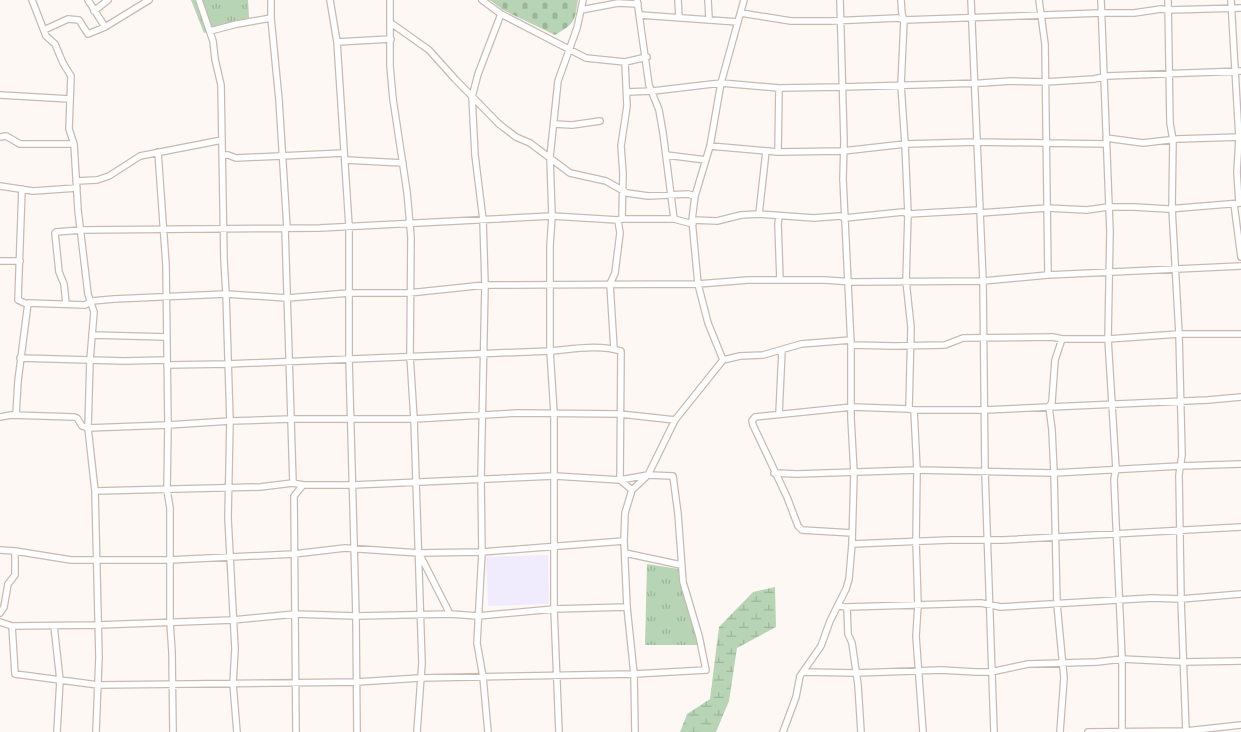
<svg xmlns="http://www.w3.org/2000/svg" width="1241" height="732" font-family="'Golos Text',sans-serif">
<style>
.commercial{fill:#f0ecfe}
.grass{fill:url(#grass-tufts)}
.wetland{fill:url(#wetland-marsh)}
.cemetery{fill:url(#cemetery-stones)}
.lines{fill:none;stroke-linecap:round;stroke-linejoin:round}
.minor-casing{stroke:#c8bab2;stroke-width:8}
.minor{stroke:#fff;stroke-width:5.5}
</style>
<defs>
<pattern id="grass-tufts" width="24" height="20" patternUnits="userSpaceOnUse" patternTransform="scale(1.25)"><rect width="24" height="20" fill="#b7d4b5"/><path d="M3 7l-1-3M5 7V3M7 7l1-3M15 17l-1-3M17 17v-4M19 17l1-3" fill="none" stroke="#9cb59a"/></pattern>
<pattern id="wetland-marsh" width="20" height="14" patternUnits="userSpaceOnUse" patternTransform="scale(1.25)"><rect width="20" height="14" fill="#b7d4b5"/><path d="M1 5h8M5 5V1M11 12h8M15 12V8" fill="none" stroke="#9cb59a"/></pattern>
<pattern id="cemetery-stones" width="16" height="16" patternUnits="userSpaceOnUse" patternTransform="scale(1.25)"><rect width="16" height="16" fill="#b7d4b5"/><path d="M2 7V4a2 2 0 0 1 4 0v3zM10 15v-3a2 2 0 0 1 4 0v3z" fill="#9cb59a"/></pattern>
</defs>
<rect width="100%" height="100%" fill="#fef8f4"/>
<path class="commercial" d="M 548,555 L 549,604 L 488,606 L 486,557 Z"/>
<path class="grass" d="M 191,0 L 248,0 L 249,18 L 204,33 Z
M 647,564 L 679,569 L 705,645 L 645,645 Z"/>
<path class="wetland" d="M 775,587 L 776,627 L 737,648 L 729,701 L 716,732 L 680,732 L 687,714 L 710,699 L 719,627 L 753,592 Z"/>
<path class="cemetery" d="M 490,0 L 578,0 C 574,23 575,23 555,35 L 503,10 Z"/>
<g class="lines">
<defs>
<path id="minor" d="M 32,0 L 46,36 L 55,44 L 63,63 L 71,76 L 69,129 L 74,144 L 78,210 L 88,294 L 94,312 L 90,360 L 88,428 L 95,491 L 99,657 L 96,732
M 88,0 L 105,27
M 199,0 L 213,41 L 215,59 L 221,85 L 224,260 L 226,294 L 230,421 L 228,518 L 235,649 L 233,684 L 237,732
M 271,0 L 271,18 L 279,100 L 287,228
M 330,0 L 337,42 L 349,226 L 349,359 L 356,616 L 357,732
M 390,0 L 390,66 L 393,99 L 407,192 L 411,237 L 410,356 L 414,419 L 422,663 L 417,732
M 482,0 L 501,14 L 586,58 L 625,62 L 647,57
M 637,0 L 649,85 L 659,110 L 663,133 L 674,219 L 693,224
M 678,0 L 679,17
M 708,0 L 709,18
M 901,0 L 902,14 L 904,20 L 901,85 L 905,144 L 908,214 L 906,281 L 911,327 L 909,409
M 971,0 L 983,281 L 985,472 L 994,732
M 1039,0 L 1045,44 L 1048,275
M 1101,0 L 1110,232 L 1108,339 L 1116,469 L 1114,479 L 1122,659 L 1122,732
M 1168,0 L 1170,123 L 1173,140 L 1172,208 L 1179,334 L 1182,455 L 1179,475 L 1181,599 L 1186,732
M 1231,0 L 1239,138 L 1237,172 L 1239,203
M 581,10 L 618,3 L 638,4
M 94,11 L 108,0
M 741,13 L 791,21 L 830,21 L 898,18 L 904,20 L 1101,13 L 1134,13 L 1161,9 L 1168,10 L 1241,8
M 640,15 L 738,22
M 391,23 L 429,50 L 455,79 L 499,124 L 516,137 L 530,143 L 570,173 L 606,181 L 627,193 L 648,196 L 688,194 L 695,196
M 44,30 L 68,19 L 79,20 L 88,34 L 105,27 L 149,0
M 210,31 L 237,24 L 271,18
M 337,42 L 391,39
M 627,92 L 653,91 L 721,83 L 779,88 L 842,87 L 982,83 L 1011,81 L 1045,82 L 1094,79 L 1107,76 L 1241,71
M 0,95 L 70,99
M 554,124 L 572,125 L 600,121
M 0,137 L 6,136 L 20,144 L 74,144
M 1106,138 L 1143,143 L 1177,139 L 1241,137
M 710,146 L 778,152 L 843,151 L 905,144 L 977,142 L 1106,144
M 158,152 L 166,265 L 168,425 L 167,490 L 170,508 L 170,622 L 172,652 L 173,732
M 778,152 L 779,88
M 222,155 L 228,155 L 236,158 L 344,153
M 666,155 L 706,160
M 345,160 L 403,163
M 76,181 L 97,180 L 109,176 L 140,156 L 222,140
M 0,186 L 33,191 L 77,188
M 22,189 L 18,300 L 27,304
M 1234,204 L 1241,257
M 980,213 L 1047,208 L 1087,210 L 1108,207 L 1134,207 L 1168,209 L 1241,203
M 759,214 L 766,151
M 779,216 L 778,224 L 780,280
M 622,219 L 623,173 L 621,146 L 627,106 L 625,62
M 692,220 L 717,221 L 741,215 L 759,214 L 814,218 L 840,216 L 845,218 L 903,212 L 908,214 L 979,210
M 285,228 L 293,483
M 0,261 L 20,261
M 66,304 L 64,284 L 59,272 L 55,233 L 56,232 L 81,230 L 320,228 L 552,216 L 618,220 L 622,219 L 674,219
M 92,335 L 167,337
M 851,345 L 894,346 L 945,345 L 963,338 L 1053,337 L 1062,339 L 1108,339 L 1179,334 L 1241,334
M 614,349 L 610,284 L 615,273 L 620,233 L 618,220
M 20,358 L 124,361 L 167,360
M 723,360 L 708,323 L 698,284 L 692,220 L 695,196 L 710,146 L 721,83 L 744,0
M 167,365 L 228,364 L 550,351 C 573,349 599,344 621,351 L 620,480 L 632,490
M 914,410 L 917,470 L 916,541 L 918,605 L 916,636 L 923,732
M 779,414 L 782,350
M 16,415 L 18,381 L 28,303 L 85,305 L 92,301 L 114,299 L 226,294 L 287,298 L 349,293 L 409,293 L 485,285 L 698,284 L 748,280 L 825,280 L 853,282 L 983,281 L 1048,275 L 1241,266
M 0,417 L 11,415 L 74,417 L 77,418 L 82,426 L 88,428 L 168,425 L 230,421 L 291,419 L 414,419 L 517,413 L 620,414 L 675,420
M 774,473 L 797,474 L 917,470 L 1054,473 L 1180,466 L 1241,464
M 852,533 L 802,530 L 798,526 L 787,497 L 753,425 L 752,421 L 755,417 L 852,407 L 909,409 L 914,410 L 985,410 L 1208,400 L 1241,397
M 852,544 L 949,540 L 1003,540 L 1241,527
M 0,550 L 15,551 L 71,560 L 169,560 L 294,554 L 345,548 L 419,553 L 482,552 L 624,541
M 625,553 L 681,565
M 420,555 L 450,614
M 838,606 L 847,607 L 981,603 L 1001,607 L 1152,598 L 1181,599 L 1241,594
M 847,607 L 848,634 L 852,643 L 858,685 L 861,732
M 0,613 L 4,607 L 8,584 L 15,575 L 15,551
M 0,622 L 12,626 L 98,625 L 233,620 L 295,614 L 356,616 L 450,614 L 478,616 L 554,609 L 627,607
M 12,626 L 15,674 L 98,685 L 357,682 L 420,678 L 634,674 L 706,670 L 699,636 L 683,582 L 678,514 L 673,476 L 648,475 L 620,480 L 555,476 L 353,485 L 303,485 L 293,483 L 260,487 L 95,491
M 54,626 L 60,680 L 57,732
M 803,672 L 856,673 L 941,670 L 976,672 L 991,672 L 1028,664 L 1097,662 L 1122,659 L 1183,662 L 1241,661
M 296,732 L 294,496 L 303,485
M 488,732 L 483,677 L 477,643 L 482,552 L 481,479 L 485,285 L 483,220 L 475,155 L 472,97 L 478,74 L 501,14
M 559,732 L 554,609 L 554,413 L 550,351 L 550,246 L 552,216 L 550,157 L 558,81 L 577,28 L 583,0
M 635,732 L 634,674 L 627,607 L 624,541 L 625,513 L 632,490 L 648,475 L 675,420 L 723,360 L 740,356 L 763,355 L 801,344 L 851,340
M 783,732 L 796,697 L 800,676 L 821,646 L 830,621 L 846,589 L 849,579 L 852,544 L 854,473 L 851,418 L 851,345 L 843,179 L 844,141 L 840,0
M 1060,732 L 1064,678 L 1057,604 L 1054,473 L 1052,430 L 1049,407 L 1052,402 L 1055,360 L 1062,339
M 1088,732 L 1186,731 L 1241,725"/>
</defs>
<use href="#minor" class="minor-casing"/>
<use href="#minor" class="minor"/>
</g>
</svg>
